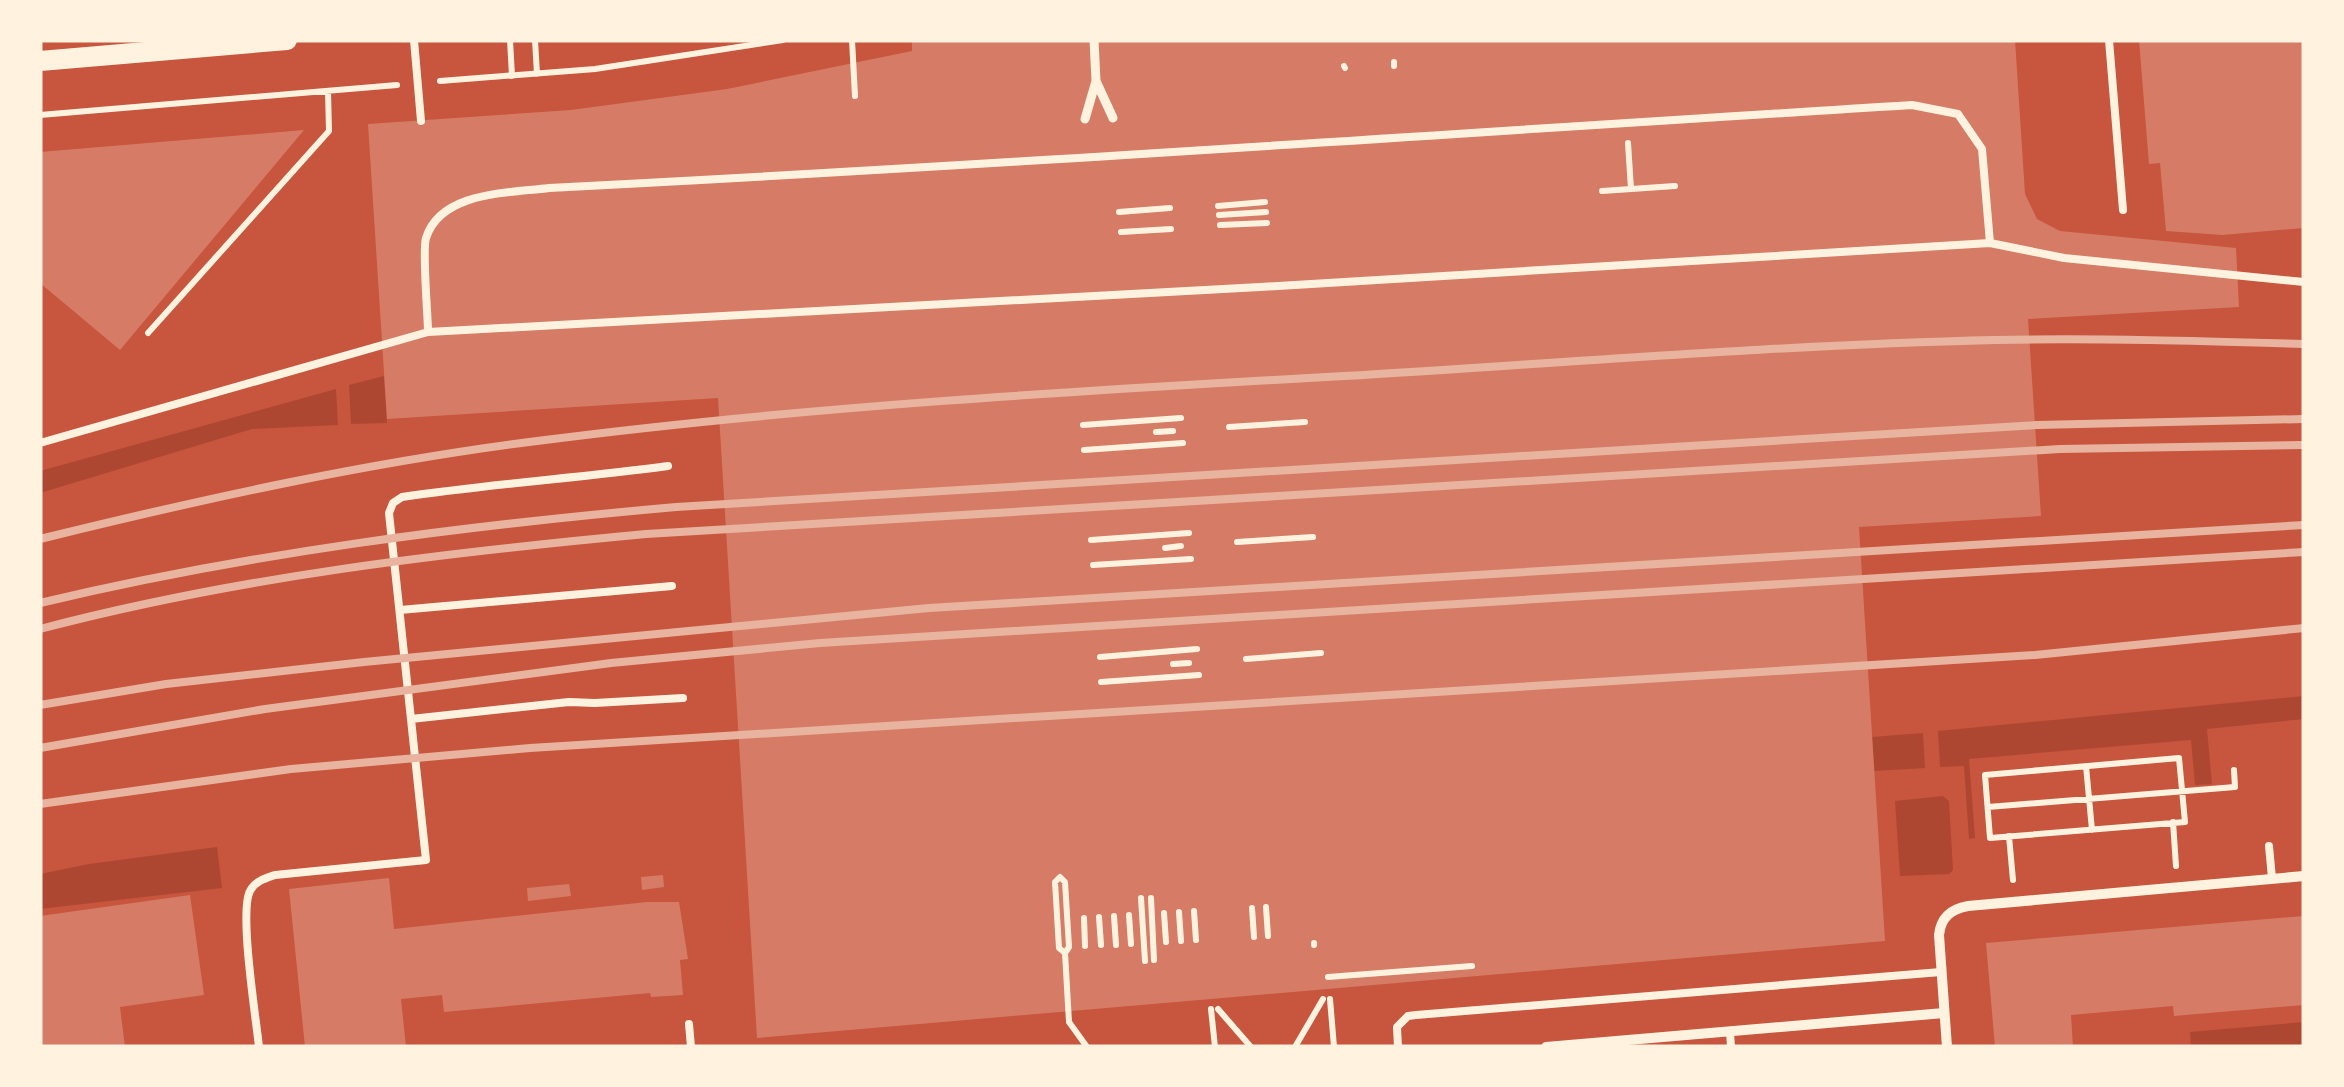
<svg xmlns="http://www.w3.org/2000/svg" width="2344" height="1087" font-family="'Source Sans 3',sans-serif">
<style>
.green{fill:#ae4732}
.building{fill:#d67c66}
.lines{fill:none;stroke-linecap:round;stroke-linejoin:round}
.path{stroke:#fff3e0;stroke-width:6}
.service{stroke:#fff3e0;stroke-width:8}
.pedestrian{stroke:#fff3e0;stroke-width:9}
.minor{stroke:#fff3e0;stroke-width:10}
.secondary{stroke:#fff3e0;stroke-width:20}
.rail{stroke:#e9b49f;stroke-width:8}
</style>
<rect width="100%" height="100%" fill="#c8553d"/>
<path class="green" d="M 384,376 L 387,423 L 351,424 L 349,385 Z
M 336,389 L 338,425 L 252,429 L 40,493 L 40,471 Z
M 2304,696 L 2304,719 L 2207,729 L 2212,784 L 2195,785 L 2191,740 L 1969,759 L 1975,838 L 1969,839 L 1964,766 L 1940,767 L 1938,731 Z
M 1923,733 L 1925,768 L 1874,771 L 1872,737 Z
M 1943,796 L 1949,801 L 1953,870 L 1949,874 L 1900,876 L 1895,801 Z
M 217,847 L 222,888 L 40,909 L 40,874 L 89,864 Z
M 2304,1022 L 2304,1047 L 2191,1047 L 2190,1032 Z"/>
<path class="building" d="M 912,40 L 2015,40 L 2025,194 L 2037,219 L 2060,231 L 2236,248 L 2239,307 L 2028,319 L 2041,516 L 1859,527 L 1885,941 L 757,1038 L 718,398 L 387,419 L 368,124 L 571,110 L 727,89 L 912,51 Z
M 2139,40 L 2304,40 L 2304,228 L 2222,235 L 2166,231 L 2160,163 L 2149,164 Z
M 304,130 L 120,350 L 40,283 L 40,152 Z
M 663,875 L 664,887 L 642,890 L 641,877 Z
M 389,878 L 394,929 L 647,902 L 679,902 L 688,959 L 680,960 L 683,995 L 651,997 L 650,993 L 444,1012 L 442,995 L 401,999 L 406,1047 L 305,1047 L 289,889 Z
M 569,884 L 571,896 L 528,901 L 527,888 Z
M 190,895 L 204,995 L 120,1007 L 125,1047 L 40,1047 L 40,916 Z
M 2304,916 L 2304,1005 L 2174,1016 L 2173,1006 L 2071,1015 L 2073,1047 L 1995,1047 L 1986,943 Z"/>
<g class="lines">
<path class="path" d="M 510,40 L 512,76
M 535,40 L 537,74
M 852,40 L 855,96
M 1394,62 L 1394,66
M 1344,66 L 1345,68
M 440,81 L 595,69 L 783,40
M 40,115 L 397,85
M 1628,143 L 1631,189
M 1602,191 L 1675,186
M 1218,206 L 1265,202
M 1119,212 L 1170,208
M 1219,215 L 1266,212
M 1220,225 L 1267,223
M 1121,232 L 1171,229
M 148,333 L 329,131 L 328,91
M 1083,425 L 1181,418
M 1229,427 L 1305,422
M 1156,432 L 1173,431
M 1084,450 L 1183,443
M 1091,540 L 1189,533
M 1237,542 L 1313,537
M 1165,548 L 1181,546
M 1093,565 L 1191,559
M 1100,657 L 1197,649
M 1246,659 L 1321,653
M 1173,664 L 1189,663
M 1101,682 L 1199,675
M 2179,758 L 2185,822 L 1990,838 L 1985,775 Z
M 2086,766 L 2092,830
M 1988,807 L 2235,787 L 2234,770
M 2173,822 L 2176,866
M 2009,836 L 2013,880
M 1060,877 L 1065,882 L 1069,947 L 1065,953 L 1059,948 L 1055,882 Z
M 1141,898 L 1145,961
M 1151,898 L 1154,960
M 1266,907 L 1268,936
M 1252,908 L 1254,937
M 1194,911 L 1196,940
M 1179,912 L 1181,941
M 1164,913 L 1166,942
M 1129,915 L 1131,944
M 1114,916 L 1116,945
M 1099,917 L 1101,945
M 1084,918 L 1085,946
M 1314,943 L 1314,945
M 1065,953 L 1069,1022 L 1087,1047
M 1328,977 L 1472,966
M 1330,999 L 1334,1047
M 1211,1009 L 1215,1047
M 1218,1009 L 1251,1047
M 1295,1047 L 1323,999"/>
<path class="service" d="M 414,40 L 421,121
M 2109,40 L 2123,210
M 428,332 C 428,315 422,251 426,238 C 441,191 510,193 549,188 C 1004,165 1458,133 1912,105 L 1958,114 L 1982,149 L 1990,243
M 40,443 L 428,332 L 1260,287 L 1990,243 L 2064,258 L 2304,282
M 400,610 L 672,586
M 411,719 L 569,702 L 595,703 L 683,698
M 2269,846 L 2272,878
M 689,1024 L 691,1047
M 1730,1032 L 1731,1047
M 259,1047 C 256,1018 239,912 250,891 C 255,881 266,878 275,875 L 426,860 L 389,513 L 393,503 L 402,497 C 490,484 579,478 668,466
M 1398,1047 L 1397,1027 L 1408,1016 L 1416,1015 L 1941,972"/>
<path class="pedestrian" d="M 1096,81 L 1113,118
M 1085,119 L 1096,81 L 1094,40"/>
<path class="minor" d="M 1546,1047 L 1944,1013
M 1947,1047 L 1939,935 C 1941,917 1951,909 1968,906 L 2304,876"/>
<path class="secondary" d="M 40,61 L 287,40"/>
<path class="rail" d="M 40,539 C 206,498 375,461 545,440 C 810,406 1077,391 1344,376 C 1561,363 1778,345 1995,340 C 2098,338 2201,341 2304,344
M 40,603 C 250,553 461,526 676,507 L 2037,425 L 2304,419
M 40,629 C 238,577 442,553 646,534 L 2060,449 L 2304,445
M 40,705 L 166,684 L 364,662 L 929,608 L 2304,525
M 40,748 L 265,709 L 611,663 L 820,643 L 2304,552
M 40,804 L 291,769 L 530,748 L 2035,655 L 2304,628"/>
</g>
<rect width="2344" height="1087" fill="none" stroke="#fff3e0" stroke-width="85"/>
</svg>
